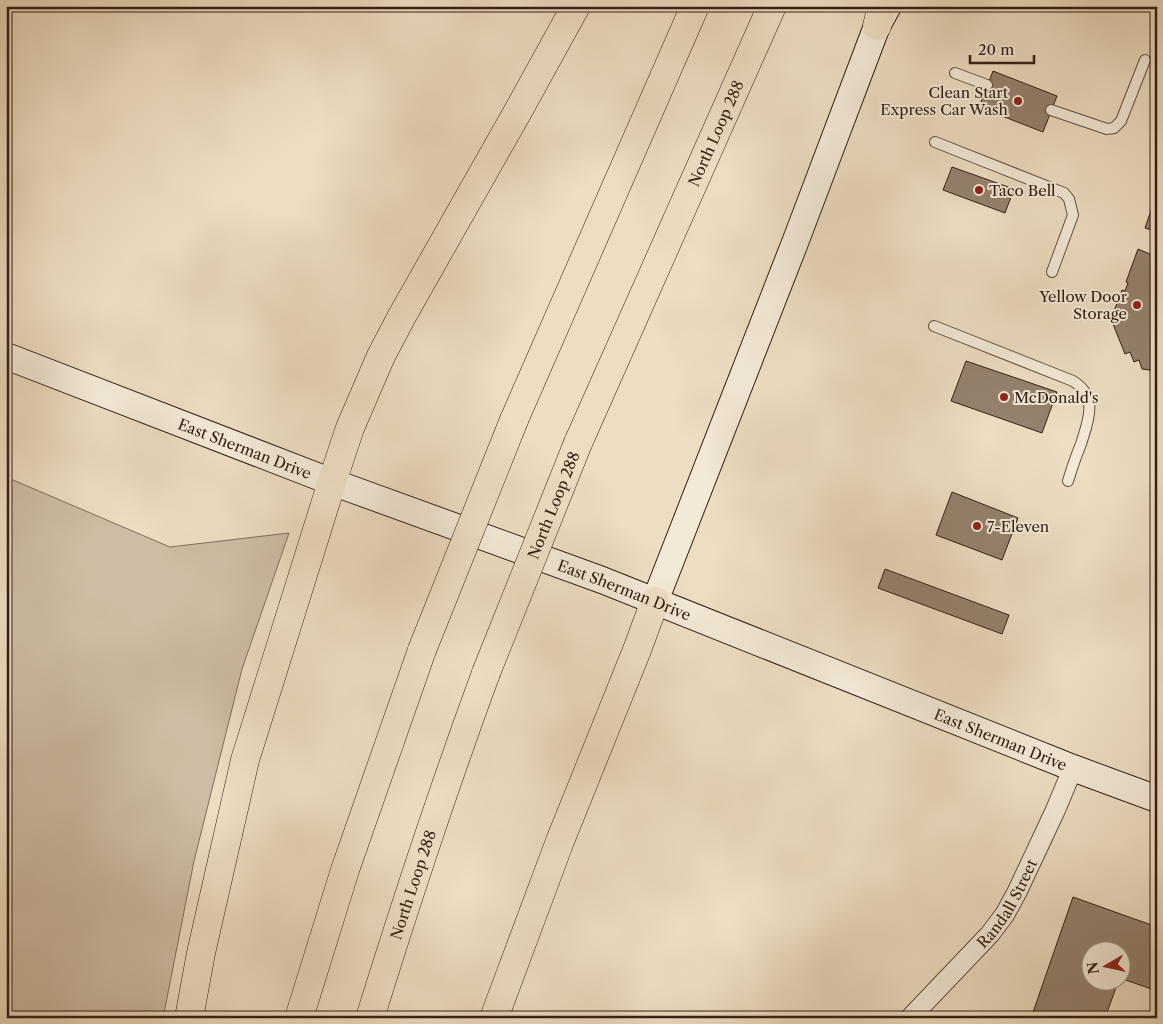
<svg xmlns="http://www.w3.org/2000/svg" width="1163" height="1024" font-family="'Libre Caslon Text',serif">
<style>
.green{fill:#cdbda4;stroke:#806e5c}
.building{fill:#94826e;stroke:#332014}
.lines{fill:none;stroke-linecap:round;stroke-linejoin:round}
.lane-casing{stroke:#624f3f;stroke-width:12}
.street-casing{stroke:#624f3f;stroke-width:21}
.secondary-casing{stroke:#332014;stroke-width:28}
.highway-casing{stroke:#332014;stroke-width:29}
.lane{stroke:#f3e9d7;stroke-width:10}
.street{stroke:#f3e9d7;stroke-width:19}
.secondary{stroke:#f3e9d7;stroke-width:26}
.highway{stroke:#edddc1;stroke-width:28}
.highway-bridge-casing{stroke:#332014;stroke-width:29;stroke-linecap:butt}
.highway-bridge{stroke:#edddc1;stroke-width:28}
.poi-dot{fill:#8f2418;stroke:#f3e9d7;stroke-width:2}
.labels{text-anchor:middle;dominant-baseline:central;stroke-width:4;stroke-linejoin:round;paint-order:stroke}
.poi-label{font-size:15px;fill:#332014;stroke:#f3e9d7;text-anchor:start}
.street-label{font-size:15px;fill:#332014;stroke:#f3e9d7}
</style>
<rect width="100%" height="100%" fill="#edddc1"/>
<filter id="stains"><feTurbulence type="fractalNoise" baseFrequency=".004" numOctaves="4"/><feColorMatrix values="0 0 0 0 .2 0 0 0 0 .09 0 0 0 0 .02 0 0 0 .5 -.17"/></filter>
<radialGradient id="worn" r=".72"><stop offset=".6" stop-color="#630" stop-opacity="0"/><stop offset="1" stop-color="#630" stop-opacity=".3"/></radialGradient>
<path class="green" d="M 6,477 L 170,547 L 289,533 L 242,669 L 194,861 L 163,1018 L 6,1018 Z"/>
<path class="building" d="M 993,71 L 1057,96 L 1043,132 L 979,107 Z
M 952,167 L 1014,189 L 1005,213 L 943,190 Z
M 1157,193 L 1157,232 L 1145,228 Z
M 1138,249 L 1157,257 L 1157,371 L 1142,369 L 1139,360 L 1134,362 L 1130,352 L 1125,354 L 1111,319 L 1122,290 L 1125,291 L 1128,283 L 1126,282 Z
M 966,361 L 1057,392 L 1042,433 L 951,401 Z
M 952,492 L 1018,518 L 1002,560 L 936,535 Z
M 885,569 L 1009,615 L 1002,634 L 878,588 Z
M 1073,897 L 1157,927 L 1157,991 L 1120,978 L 1120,952 L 1090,952 L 1090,982 L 1118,982 L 1105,1018 L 1031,1018 Z"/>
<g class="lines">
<defs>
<path id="lane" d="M 955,73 L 987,85
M 1051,110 L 1107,129 L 1114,128 L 1121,121 L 1145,60
M 935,142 L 1064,193 L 1069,199 L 1073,215 L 1052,272
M 934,326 L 1073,381 C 1099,397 1088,421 1081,444 C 1076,456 1072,468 1068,481"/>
<g id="street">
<path id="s1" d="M 910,1018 L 990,934 L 1005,914 L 1017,892 L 1055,811 L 1073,768"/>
</g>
<g id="secondary">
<path id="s2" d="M 6,356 L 332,482 L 602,580 L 1073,768 L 1157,799"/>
<path d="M 655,601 L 796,240 L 877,26 L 888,6"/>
</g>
<g id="highway">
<path d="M 877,26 L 882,6"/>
<path d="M 514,420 L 695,6"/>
<path id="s3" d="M 578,443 L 772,6"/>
<path d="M 189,1018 L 201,953 L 245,760 L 332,482 L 350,428 L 381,356 L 402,316 L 517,113 L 576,6"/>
<path d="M 299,1018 L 345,870 L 422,650"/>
<path id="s4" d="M 370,1018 C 406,902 444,787 486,673"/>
<path d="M 494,1018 L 560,841 L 637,650 L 655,601"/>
</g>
</defs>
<use href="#lane" class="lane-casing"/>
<use href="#street" class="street-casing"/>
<use href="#secondary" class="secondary-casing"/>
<use href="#highway" class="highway-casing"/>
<use href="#lane" class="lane"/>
<use href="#street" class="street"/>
<use href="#secondary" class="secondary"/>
<use href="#highway" class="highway"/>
<defs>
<g id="highway-bridge">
<path d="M 422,650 L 514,420"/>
<path id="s5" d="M 486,673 L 578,443"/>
</g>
</defs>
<use href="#highway-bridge" class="highway-bridge-casing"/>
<use href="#highway-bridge" class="highway-bridge"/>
</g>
<g class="poi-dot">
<circle cx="1018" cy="101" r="5"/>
<circle cx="979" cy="190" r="5"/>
<circle cx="1137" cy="305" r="5"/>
<circle cx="1004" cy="397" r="5"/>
<circle cx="977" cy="526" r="5"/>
</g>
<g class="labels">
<g class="poi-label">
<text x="1008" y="92" text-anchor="end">Clean Start<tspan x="1008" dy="17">Express Car Wash</tspan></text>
<text x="989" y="190">Taco Bell</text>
<text x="1127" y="296" text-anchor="end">Yellow Door<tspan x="1127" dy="17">Storage</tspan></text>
<text x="1014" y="397">McDonald's</text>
<text x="987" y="526">7-Eleven</text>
</g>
<g class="street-label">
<text stroke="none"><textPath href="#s3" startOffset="339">North Loop 288</textPath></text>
<text stroke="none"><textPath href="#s2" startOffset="256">East Sherman Drive</textPath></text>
<text stroke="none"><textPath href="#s5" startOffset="181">North Loop 288</textPath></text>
<text stroke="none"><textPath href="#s2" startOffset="661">East Sherman Drive</textPath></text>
<text stroke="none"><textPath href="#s2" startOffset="1066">East Sherman Drive</textPath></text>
<text stroke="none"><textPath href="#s4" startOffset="140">North Loop 288</textPath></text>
<text stroke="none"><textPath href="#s1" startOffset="151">Randall Street</textPath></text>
</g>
</g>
<rect width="1163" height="1024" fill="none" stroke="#edddc1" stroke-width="25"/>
<rect x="8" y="8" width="1148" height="1009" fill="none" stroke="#332014" stroke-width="2.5"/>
<rect x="12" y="12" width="1138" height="999" fill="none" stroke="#332014"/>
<g transform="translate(1106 966) rotate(261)"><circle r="24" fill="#f3e9d7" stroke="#a69989"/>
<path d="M0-4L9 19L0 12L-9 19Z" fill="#8f2418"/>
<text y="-8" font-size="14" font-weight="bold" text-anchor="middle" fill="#332014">N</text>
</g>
<path d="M970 55v8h64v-8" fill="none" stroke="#332014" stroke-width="2.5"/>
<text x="978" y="55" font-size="15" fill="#332014" stroke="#f3e9d7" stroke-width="4" paint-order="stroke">20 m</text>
<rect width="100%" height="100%" filter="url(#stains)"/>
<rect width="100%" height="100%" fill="url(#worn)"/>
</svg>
